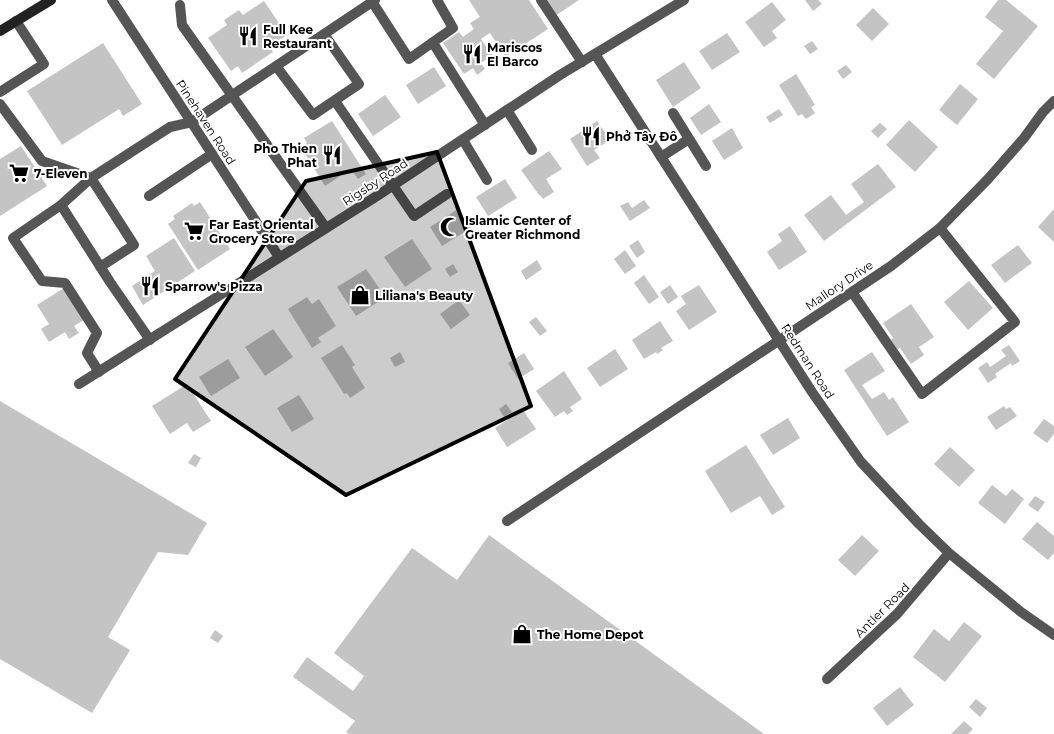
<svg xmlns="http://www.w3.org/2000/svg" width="1054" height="734" font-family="Montserrat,sans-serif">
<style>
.building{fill:#c4c4c4}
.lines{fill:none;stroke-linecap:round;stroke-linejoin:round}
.lane{stroke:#555;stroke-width:10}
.street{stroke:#555;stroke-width:10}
.secondary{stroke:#222;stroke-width:10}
.marked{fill:#000;fill-opacity:0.2;stroke:#000;stroke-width:4;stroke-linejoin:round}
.labels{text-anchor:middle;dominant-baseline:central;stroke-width:4;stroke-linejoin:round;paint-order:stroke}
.poi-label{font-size:12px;font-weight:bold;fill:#000;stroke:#fff;text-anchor:start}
.street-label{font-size:12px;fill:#000;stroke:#fff}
</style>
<rect width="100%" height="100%" fill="#fff"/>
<path class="building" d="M 469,0 L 529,0 L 548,29 L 505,57 L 490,33 L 481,39 L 492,55 L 481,63 L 485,69 L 477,75 L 473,68 L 464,74 L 443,43 L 459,32 L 463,37 L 474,29 L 470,23 L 480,17 Z
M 544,0 L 579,0 L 555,16 Z
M 805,0 L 818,0 L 822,4 L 813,11 Z
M 998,0 L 1006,0 L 1038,26 L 994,79 L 976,64 L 1003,31 L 985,17 Z
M 264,1 L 287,35 L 269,46 L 273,52 L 242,73 L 238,66 L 231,71 L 208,38 L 227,25 L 224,20 L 239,10 L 243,15 Z
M 772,2 L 786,20 L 772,31 L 777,38 L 764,47 L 745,22 Z
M 873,8 L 889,24 L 872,41 L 856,25 Z
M 727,33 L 740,52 L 712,70 L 699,51 Z
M 812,41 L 818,49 L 810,54 L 804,46 Z
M 103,43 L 142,104 L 123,116 L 119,109 L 62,145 L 27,91 Z
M 684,62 L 701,88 L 673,107 L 656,80 Z
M 846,65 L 852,72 L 843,79 L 837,71 Z
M 434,67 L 446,86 L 418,104 L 406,85 Z
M 796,74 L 815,105 L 811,107 L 815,113 L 806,119 L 802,114 L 798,116 L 779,85 Z
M 960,84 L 978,99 L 957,125 L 939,110 Z
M 385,95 L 401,117 L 373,136 L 358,114 Z
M 709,104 L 721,122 L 701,135 L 690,118 Z
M 779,109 L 783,115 L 770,123 L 766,117 Z
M 909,120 L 938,147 L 915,172 L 886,145 Z
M 332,121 L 366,174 L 358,179 L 351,169 L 325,186 L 301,147 L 307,143 L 304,138 Z
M 597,121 L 610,140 L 594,150 L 600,158 L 587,166 L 570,139 Z
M 880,123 L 887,129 L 878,138 L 871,131 Z
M 732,128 L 743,148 L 724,160 L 712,141 Z
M 21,146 L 47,186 L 0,216 L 0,159 Z
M 549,151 L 562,169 L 546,179 L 554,192 L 543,199 L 540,195 L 539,195 L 521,170 Z
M 878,164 L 896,187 L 824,241 L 804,215 L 831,195 L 846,215 L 864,202 L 851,184 Z
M 505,179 L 517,198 L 488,216 L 476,197 Z
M 644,200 L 650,208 L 630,221 L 620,206 L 628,202 L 632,208 Z
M 200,202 L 230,249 L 198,270 L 168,224 L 175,219 L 173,216 L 192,203 L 194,206 Z
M 458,209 L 471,228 L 442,246 L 430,227 Z
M 1054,209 L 1054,242 L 1038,227 Z
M 790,226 L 807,252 L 779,270 L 767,252 L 782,241 L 778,234 Z
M 174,238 L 195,271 L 143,305 L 132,286 L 155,271 L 146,256 Z
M 412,239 L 432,269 L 405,287 L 384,257 Z
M 638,240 L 645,252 L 637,258 L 629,246 Z
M 1018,245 L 1032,263 L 1005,283 L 991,265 Z
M 625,250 L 636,266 L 625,274 L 614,259 Z
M 537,260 L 542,269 L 526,280 L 521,271 Z
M 453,264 L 458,272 L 450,277 L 445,269 Z
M 366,269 L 379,288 L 375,291 L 381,300 L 356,316 L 337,287 Z
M 644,275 L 659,297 L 649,304 L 634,283 Z
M 969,281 L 993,308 L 968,330 L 944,302 Z
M 670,285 L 678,297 L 668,304 L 660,292 Z
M 699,285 L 717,312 L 689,330 L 676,311 L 686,304 L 681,296 Z
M 64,288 L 84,320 L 74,326 L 79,333 L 69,339 L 65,332 L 49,342 L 41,329 L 49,324 L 37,305 Z
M 307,297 L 312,304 L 319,299 L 336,326 L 318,338 L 321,342 L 312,348 L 288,309 Z
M 459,300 L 470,315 L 451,329 L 440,314 Z
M 911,304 L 934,337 L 919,347 L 924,355 L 911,364 L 900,348 L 897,349 L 891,340 L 893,338 L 883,323 Z
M 536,317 L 547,331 L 540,336 L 529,322 Z
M 660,321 L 673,341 L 661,348 L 663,350 L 657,354 L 656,352 L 644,359 L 632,340 Z
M 273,329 L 293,357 L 265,376 L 245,347 Z
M 342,345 L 355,365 L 352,367 L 365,388 L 350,398 L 347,393 L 344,394 L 321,358 Z
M 1009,345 L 1020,361 L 1012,366 L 1011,363 L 995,374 L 997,377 L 988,383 L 978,368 L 987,362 L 990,367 L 1006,356 L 1001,350 Z
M 615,349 L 628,369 L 600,387 L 587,368 Z
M 400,352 L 405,362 L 395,367 L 390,358 Z
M 872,352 L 885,371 L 862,385 L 872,399 L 884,392 L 889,400 L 893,397 L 909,422 L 887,436 L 844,370 Z
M 524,353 L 534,369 L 518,379 L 508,363 Z
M 228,359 L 240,378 L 211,396 L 199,377 Z
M 564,371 L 582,399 L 570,407 L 573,411 L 567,415 L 564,411 L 555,417 L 536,391 Z
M 187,384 L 211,421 L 193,432 L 187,423 L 170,434 L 152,406 Z
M 299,395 L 314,419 L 292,432 L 277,408 Z
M 0,401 L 207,523 L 188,555 L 158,552 L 108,637 L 130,650 L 92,713 L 0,659 Z
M 506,404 L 512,412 L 504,417 L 499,409 Z
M 1004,406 L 1006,409 L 1010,407 L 1017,416 L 996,430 L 987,417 Z
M 523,410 L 536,429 L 507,447 L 495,428 Z
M 788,418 L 800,438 L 773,455 L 760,435 Z
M 1044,419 L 1054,426 L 1054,434 L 1047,443 L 1033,433 Z
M 746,445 L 785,507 L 772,515 L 760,496 L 731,513 L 705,471 Z
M 950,447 L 975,470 L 959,487 L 934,464 Z
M 194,454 L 201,458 L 196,467 L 188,463 Z
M 992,485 L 1006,496 L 1012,489 L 1024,499 L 1005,524 L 978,503 Z
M 1035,496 L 1045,502 L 1038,512 L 1028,505 Z
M 1037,522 L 1054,536 L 1054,553 L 1048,560 L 1022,539 Z
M 489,535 L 764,734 L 349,734 L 346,732 L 355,721 L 293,677 L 307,657 L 353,691 L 364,676 L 334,653 L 412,548 L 457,580 Z
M 862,535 L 879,551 L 855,576 L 838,560 Z
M 964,622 L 982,636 L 945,682 L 913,657 L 934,629 L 949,641 Z
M 215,630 L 223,636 L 218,643 L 210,638 Z
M 900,687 L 914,705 L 887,726 L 873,708 Z
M 976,699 L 987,708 L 980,717 L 969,707 Z
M 964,721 L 973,729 L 968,734 L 951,734 Z"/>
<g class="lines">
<path class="lane" d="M 371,0 L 409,59 L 453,28 L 437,0
M 541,0 L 582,62
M 180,5 L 182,25 L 326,228
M 433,43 L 485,125
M 276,66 L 313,115 L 359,84 L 324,34
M 0,92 L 44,64 L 16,21
M 335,101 L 414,216 L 447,194
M 0,104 L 42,161 L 91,178 L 134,245 L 100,267
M 507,110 L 532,150
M 673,113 L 706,166
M 463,140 L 487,180
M 661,157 L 689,139
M 149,196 L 212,154
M 61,205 L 13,238 L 42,281 L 65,283 L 97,333 L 87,353 L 99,372
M 852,292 L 922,394 L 1015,322 L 940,228
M 150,340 L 110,282 L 61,205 L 91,178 L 170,127 L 192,122 L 375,0"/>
<path class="street" d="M 112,0 L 279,257
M 595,54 L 812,392 L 861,462 L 919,524 L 949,553 L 1021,612 L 1054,635
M 79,384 L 377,196 L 560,75 L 684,0
M 507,521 L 891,266 L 940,228 L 988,179 L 1024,138 L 1043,112 L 1054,101
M 827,679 L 897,614 L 949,553"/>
<path class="secondary" d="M 0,31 L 51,0"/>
</g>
<path class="marked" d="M 437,152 L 531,406 L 346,495 L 175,379 L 306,181 Z"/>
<defs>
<symbol id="restaurant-bare" viewBox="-9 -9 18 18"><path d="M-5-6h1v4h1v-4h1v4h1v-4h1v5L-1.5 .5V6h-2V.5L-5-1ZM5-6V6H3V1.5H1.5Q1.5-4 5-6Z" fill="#000" stroke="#fff" stroke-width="2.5" paint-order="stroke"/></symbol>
<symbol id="supermarket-bare" viewBox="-9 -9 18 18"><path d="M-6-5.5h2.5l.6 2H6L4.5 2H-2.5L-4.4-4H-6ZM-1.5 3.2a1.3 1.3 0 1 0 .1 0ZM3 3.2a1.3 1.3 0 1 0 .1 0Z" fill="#000" stroke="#fff" stroke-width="2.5" paint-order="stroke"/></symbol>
<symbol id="mosque-bare" viewBox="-9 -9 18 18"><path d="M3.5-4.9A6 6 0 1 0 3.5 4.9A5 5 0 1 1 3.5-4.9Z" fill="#000" stroke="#fff" stroke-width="2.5" paint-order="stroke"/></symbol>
<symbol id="shop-bare" viewBox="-9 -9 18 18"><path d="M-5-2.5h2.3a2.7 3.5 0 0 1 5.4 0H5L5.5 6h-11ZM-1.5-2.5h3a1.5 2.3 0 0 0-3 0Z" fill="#000" stroke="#fff" stroke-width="2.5" paint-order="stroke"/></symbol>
</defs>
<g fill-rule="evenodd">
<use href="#restaurant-bare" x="234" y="22" width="28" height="28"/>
<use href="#restaurant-bare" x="458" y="40" width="28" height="28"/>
<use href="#restaurant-bare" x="577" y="122" width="28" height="28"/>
<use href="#restaurant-bare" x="318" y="141" width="28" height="28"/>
<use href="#supermarket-bare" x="5" y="159" width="28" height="28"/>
<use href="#mosque-bare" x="436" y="213" width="28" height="28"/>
<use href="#supermarket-bare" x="180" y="217" width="28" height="28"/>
<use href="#restaurant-bare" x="136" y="272" width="28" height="28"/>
<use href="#shop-bare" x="346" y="281" width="28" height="28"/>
<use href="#shop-bare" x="508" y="620" width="28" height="28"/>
</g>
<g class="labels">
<g class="poi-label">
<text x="263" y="29">Full Kee<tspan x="263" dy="14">Restaurant</tspan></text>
<text x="487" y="47">Mariscos<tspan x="487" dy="14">El Barco</tspan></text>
<text x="606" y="136">Phở Tây Đô</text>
<text x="317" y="148" text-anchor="end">Pho Thien<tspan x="317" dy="14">Phat</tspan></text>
<text x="34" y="173">7-Eleven</text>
<text x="465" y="220">Islamic Center of<tspan x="465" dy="14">Greater Richmond</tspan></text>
<text x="209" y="224">Far East Oriental<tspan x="209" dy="14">Grocery Store</tspan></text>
<text x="165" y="286">Sparrow's Pizza</text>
<text x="375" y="295">Liliana's Beauty</text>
<text x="537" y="634">The Home Depot</text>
</g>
<g class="street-label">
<text transform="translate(206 122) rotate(57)">Pinehaven Road</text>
<text transform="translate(375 182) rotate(-33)">Rigsby Road</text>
<text transform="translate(839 285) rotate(-34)">Mallory Drive</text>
<text transform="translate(808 361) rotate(57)">Redman Road</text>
<text transform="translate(882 610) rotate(-45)">Antler Road</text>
</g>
</g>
</svg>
